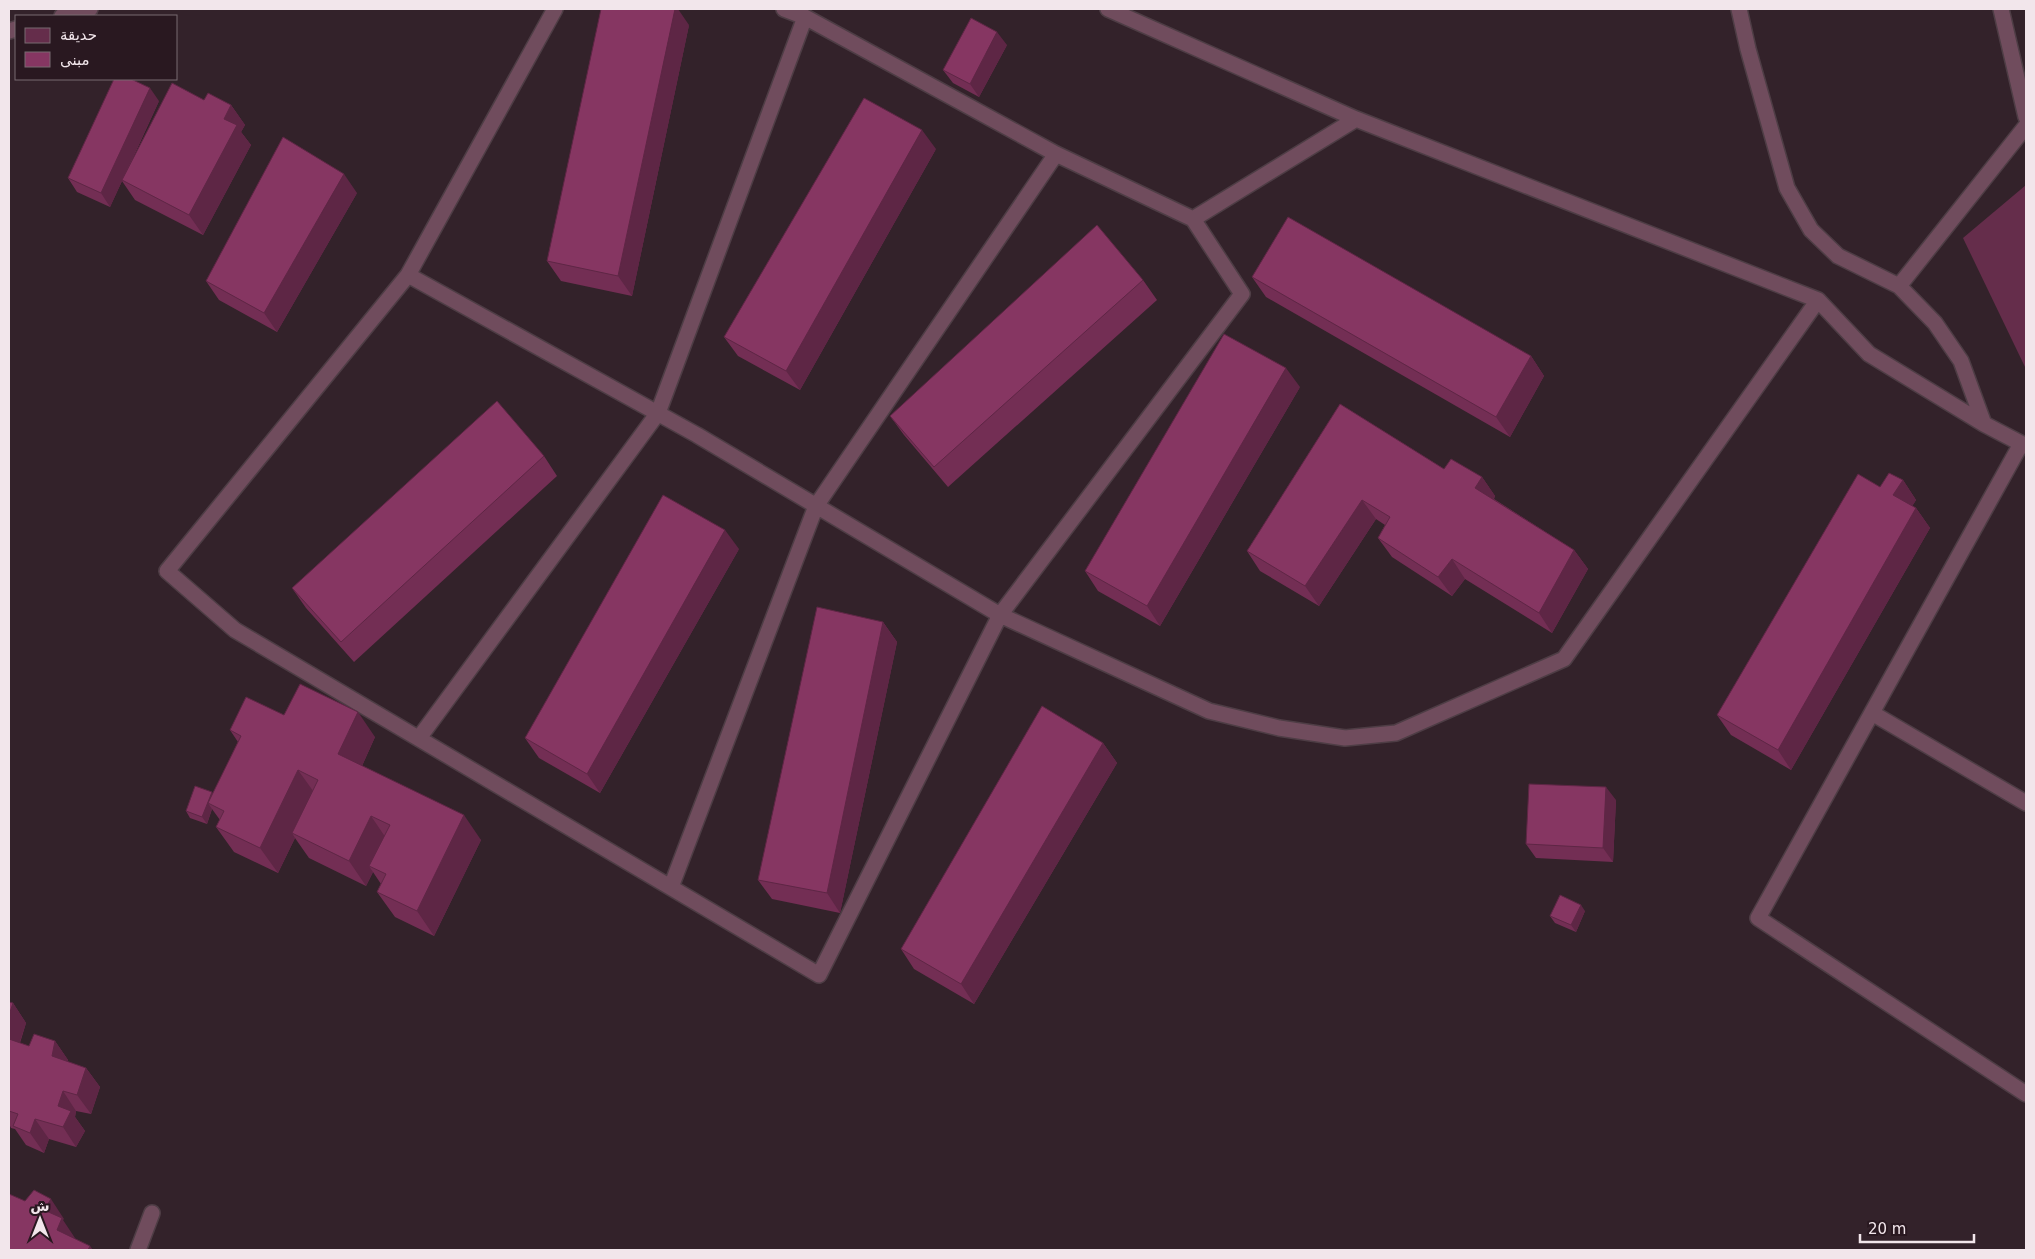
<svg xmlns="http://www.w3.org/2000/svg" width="2035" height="1259" font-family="'DejaVu Sans',Vazirmatn,sans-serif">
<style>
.green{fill:#652d4b}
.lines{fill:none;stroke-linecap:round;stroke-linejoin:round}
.lane-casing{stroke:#4e3d45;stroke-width:18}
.lane{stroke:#704c5d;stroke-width:15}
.wall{fill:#732e54}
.shaded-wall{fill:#5e2645}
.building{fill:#863662;stroke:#5e2645}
</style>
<rect width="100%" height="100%" fill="#33222a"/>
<path class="green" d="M 2026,185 L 2026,369 L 1963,238 Z"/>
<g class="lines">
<defs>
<path id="lane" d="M 555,9 L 408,275 L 167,571 L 235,630 L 819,975 L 1000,615 L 1242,294 L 1193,219 L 1056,154 L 805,17 L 784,9
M 1108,9 L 1356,119 L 1818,300 L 1869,354 L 1984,424 L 2026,446
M 1739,9 L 1748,49 L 1787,188 L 1811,230 L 1838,256 L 1899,286 L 1935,323 L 1961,361 L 1984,424
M 2001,9 L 2026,117
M 62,16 L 90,9
M 9,31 L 16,29
M 1193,219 L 1356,119
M 408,275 L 697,435 L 1000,615 L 1209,711 L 1279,728 L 1345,738 L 1396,733 L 1564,659 L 1818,300
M 1899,286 L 2026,126
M 2021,444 L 1758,918 L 2026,1094
M 1872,713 L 2026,803
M 419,738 L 658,413 L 805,17
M 671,887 L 816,506 L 1056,154
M 138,1250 L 152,1213"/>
</defs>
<use href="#lane" class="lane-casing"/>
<use href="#lane" class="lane"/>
</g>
<path class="wall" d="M 689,25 L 632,296 L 561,281 L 547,261 Z
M 1007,45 L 979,97 L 953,83 L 943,70 Z
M 204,100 L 231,105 L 245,125 L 241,132 L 251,145 L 203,235 L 135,200 L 122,181 L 110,207 L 77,192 L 68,178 L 159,101 L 132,160 Z
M 936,149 L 800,390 L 738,356 L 724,337 Z
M 357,193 L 277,332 L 219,300 L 206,281 Z
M 1252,277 L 1531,356 L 1544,376 L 1510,437 L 1266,297 Z
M 1143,280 L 1157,300 L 948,487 L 904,435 L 890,416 Z
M 1300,387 L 1160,626 L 1098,591 L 1085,571 Z
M 1340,404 L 1444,469 L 1482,477 L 1495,496 L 1494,499 L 1574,550 L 1588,569 L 1552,633 L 1465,579 L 1452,596 L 1392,557 L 1378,538 L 1385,525 L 1376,519 L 1319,606 L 1260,571 L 1247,551 Z
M 544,456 L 557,476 L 354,662 L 306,608 L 292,588 Z
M 1903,480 L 1916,500 L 1912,506 L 1916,508 L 1930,528 L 1791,770 L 1731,735 L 1717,715 L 1880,487 Z
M 739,549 L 600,793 L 539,758 L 525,738 Z
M 883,622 L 897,642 L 840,913 L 772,899 L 758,880 Z
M 284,715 L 375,737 L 362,766 L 481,840 L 434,936 L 395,917 L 377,892 L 381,884 L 373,872 L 366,886 L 309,858 L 295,838 L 278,873 L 234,852 L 216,827 L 220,820 L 212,809 L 207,824 L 190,818 L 186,811 L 213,794 L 238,742 L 230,730 Z
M 1103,743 L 1117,763 L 974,1004 L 914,969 L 901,949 Z
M 1616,800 L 1613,862 L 1536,858 L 1526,844 Z
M 1585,911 L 1576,932 L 1555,923 L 1550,916 Z
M 9,1002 L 13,1003 L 26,1023 L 20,1043 L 29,1046 L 55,1041 L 68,1060 L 68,1062 L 86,1068 L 100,1087 L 91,1114 L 76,1111 L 75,1117 L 85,1131 L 76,1147 L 49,1139 L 44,1153 L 26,1145 L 15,1129 L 11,1128 L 9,1124 Z"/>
<path class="shaded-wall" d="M 675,9 L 678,9 L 689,25 L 632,296 L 618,276 Z
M 997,32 L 1007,45 L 979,97 L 970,84 Z
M 150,88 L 159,101 L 110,207 L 101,193 Z
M 231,105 L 245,125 L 241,132 L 251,145 L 203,235 L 189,215 L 224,119 Z
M 922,130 L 936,149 L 800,390 L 786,371 Z
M 344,174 L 357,193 L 277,332 L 264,313 Z
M 1531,356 L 1544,376 L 1510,437 L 1496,417 Z
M 1286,368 L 1300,387 L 1160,626 L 1147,606 Z
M 1482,477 L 1495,496 L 1489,507 L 1475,488 Z
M 1903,480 L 1916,500 L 1907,515 L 1893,495 Z
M 1362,500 L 1376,519 L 1319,606 L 1305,586 Z
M 1916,508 L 1930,528 L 1791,770 L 1778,750 Z
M 725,530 L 739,549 L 600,793 L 587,774 Z
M 1574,550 L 1588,569 L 1552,633 L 1539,613 Z
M 1452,559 L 1465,579 L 1452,596 L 1438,577 Z
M 883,622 L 897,642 L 840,913 L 827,893 Z
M 358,712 L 375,737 L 356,779 L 338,754 Z
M 1103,743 L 1117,763 L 974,1004 L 961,984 Z
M 298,770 L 316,795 L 292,833 L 295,838 L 278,873 L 260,848 Z
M 1606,787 L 1616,800 L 1613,862 L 1603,848 Z
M 212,792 L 217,799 L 208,803 L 212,809 L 207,824 L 202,817 Z
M 464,815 L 481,840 L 434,936 L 417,911 Z
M 371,816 L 388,841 L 369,866 L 373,872 L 366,886 L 349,861 Z
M 1581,905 L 1585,911 L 1576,932 L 1571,925 Z
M 13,1003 L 26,1023 L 15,1057 L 9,1047 L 9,1015 Z
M 55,1041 L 68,1060 L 65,1075 L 52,1056 Z
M 86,1068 L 100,1087 L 91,1114 L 77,1095 Z
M 63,1091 L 76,1111 L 75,1117 L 85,1131 L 76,1147 L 63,1127 L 58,1106 Z
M 35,1119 L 49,1139 L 44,1153 L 30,1133 Z
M 51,1199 L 64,1219 L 63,1220 L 75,1238 L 70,1250 L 44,1210 Z
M 90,1246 L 93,1250 L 88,1250 Z"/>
<path class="building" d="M 601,9 L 675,9 L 618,276 L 547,261 Z
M 971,18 L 997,32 L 970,84 L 943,70 Z
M 114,79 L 131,79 L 150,88 L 101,193 L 68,178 Z
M 172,83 L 204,100 L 208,93 L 231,105 L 224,119 L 237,125 L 189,215 L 122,180 Z
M 864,98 L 922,130 L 786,371 L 724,337 Z
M 283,137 L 344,174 L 264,313 L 206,281 Z
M 1288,217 L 1531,356 L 1496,417 L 1252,277 Z
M 1097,225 L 1143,280 L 934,467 L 890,416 Z
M 1224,334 L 1286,368 L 1147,606 L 1085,571 Z
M 497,401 L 544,456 L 341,642 L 292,588 Z
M 1340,404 L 1444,469 L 1451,459 L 1482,477 L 1475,488 L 1574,550 L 1539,613 L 1452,559 L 1438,577 L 1378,538 L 1390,517 L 1362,500 L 1305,586 L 1247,551 Z
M 1889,473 L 1903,480 L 1893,495 L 1916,508 L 1778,750 L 1717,715 L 1858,474 L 1880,487 Z
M 663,495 L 725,530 L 587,774 L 525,738 Z
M 817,607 L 883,622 L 827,893 L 758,880 Z
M 300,684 L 358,712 L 338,754 L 464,815 L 417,911 L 377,892 L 386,874 L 369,866 L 390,825 L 371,816 L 349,861 L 292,833 L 318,780 L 298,770 L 260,848 L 216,827 L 224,811 L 208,803 L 241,736 L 230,730 L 246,697 L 284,715 Z
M 1042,706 L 1103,743 L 961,984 L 901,949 Z
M 1529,784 L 1606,787 L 1603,848 L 1526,844 Z
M 195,786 L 212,792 L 202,817 L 186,811 Z
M 1560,895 L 1581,905 L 1571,925 L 1550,916 Z
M 9,1002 L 13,1003 L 9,1015 Z
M 34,1034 L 55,1041 L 52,1056 L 86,1068 L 77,1095 L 63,1091 L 58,1106 L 71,1111 L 63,1127 L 35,1119 L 30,1133 L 13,1126 L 18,1114 L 9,1111 L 9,1039 L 29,1046 Z
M 34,1190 L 51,1199 L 44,1210 L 62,1218 L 57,1230 L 90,1246 L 88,1250 L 9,1250 L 9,1194 L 25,1201 Z"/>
<rect width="2035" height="1259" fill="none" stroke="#f2e6eb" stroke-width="20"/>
<rect x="15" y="15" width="162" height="65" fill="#291820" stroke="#796a71"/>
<rect x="25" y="28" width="25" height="15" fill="#652d4b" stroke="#796a71"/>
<text x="60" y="40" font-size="15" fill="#f2e6eb">حديقة</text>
<rect x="25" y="52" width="25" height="15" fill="#863662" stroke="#796a71"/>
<text x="60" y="65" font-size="15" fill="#f2e6eb">مبنى</text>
<g transform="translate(40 1219)" stroke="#291820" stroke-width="4" paint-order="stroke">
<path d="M0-4L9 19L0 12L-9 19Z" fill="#f2e6eb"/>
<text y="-8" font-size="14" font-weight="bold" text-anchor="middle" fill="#f2e6eb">ش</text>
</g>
<path d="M1860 1234v8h114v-8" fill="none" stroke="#f2e6eb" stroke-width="2.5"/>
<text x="1868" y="1234" font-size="15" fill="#f2e6eb" stroke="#291820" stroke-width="4" paint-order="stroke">20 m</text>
</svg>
